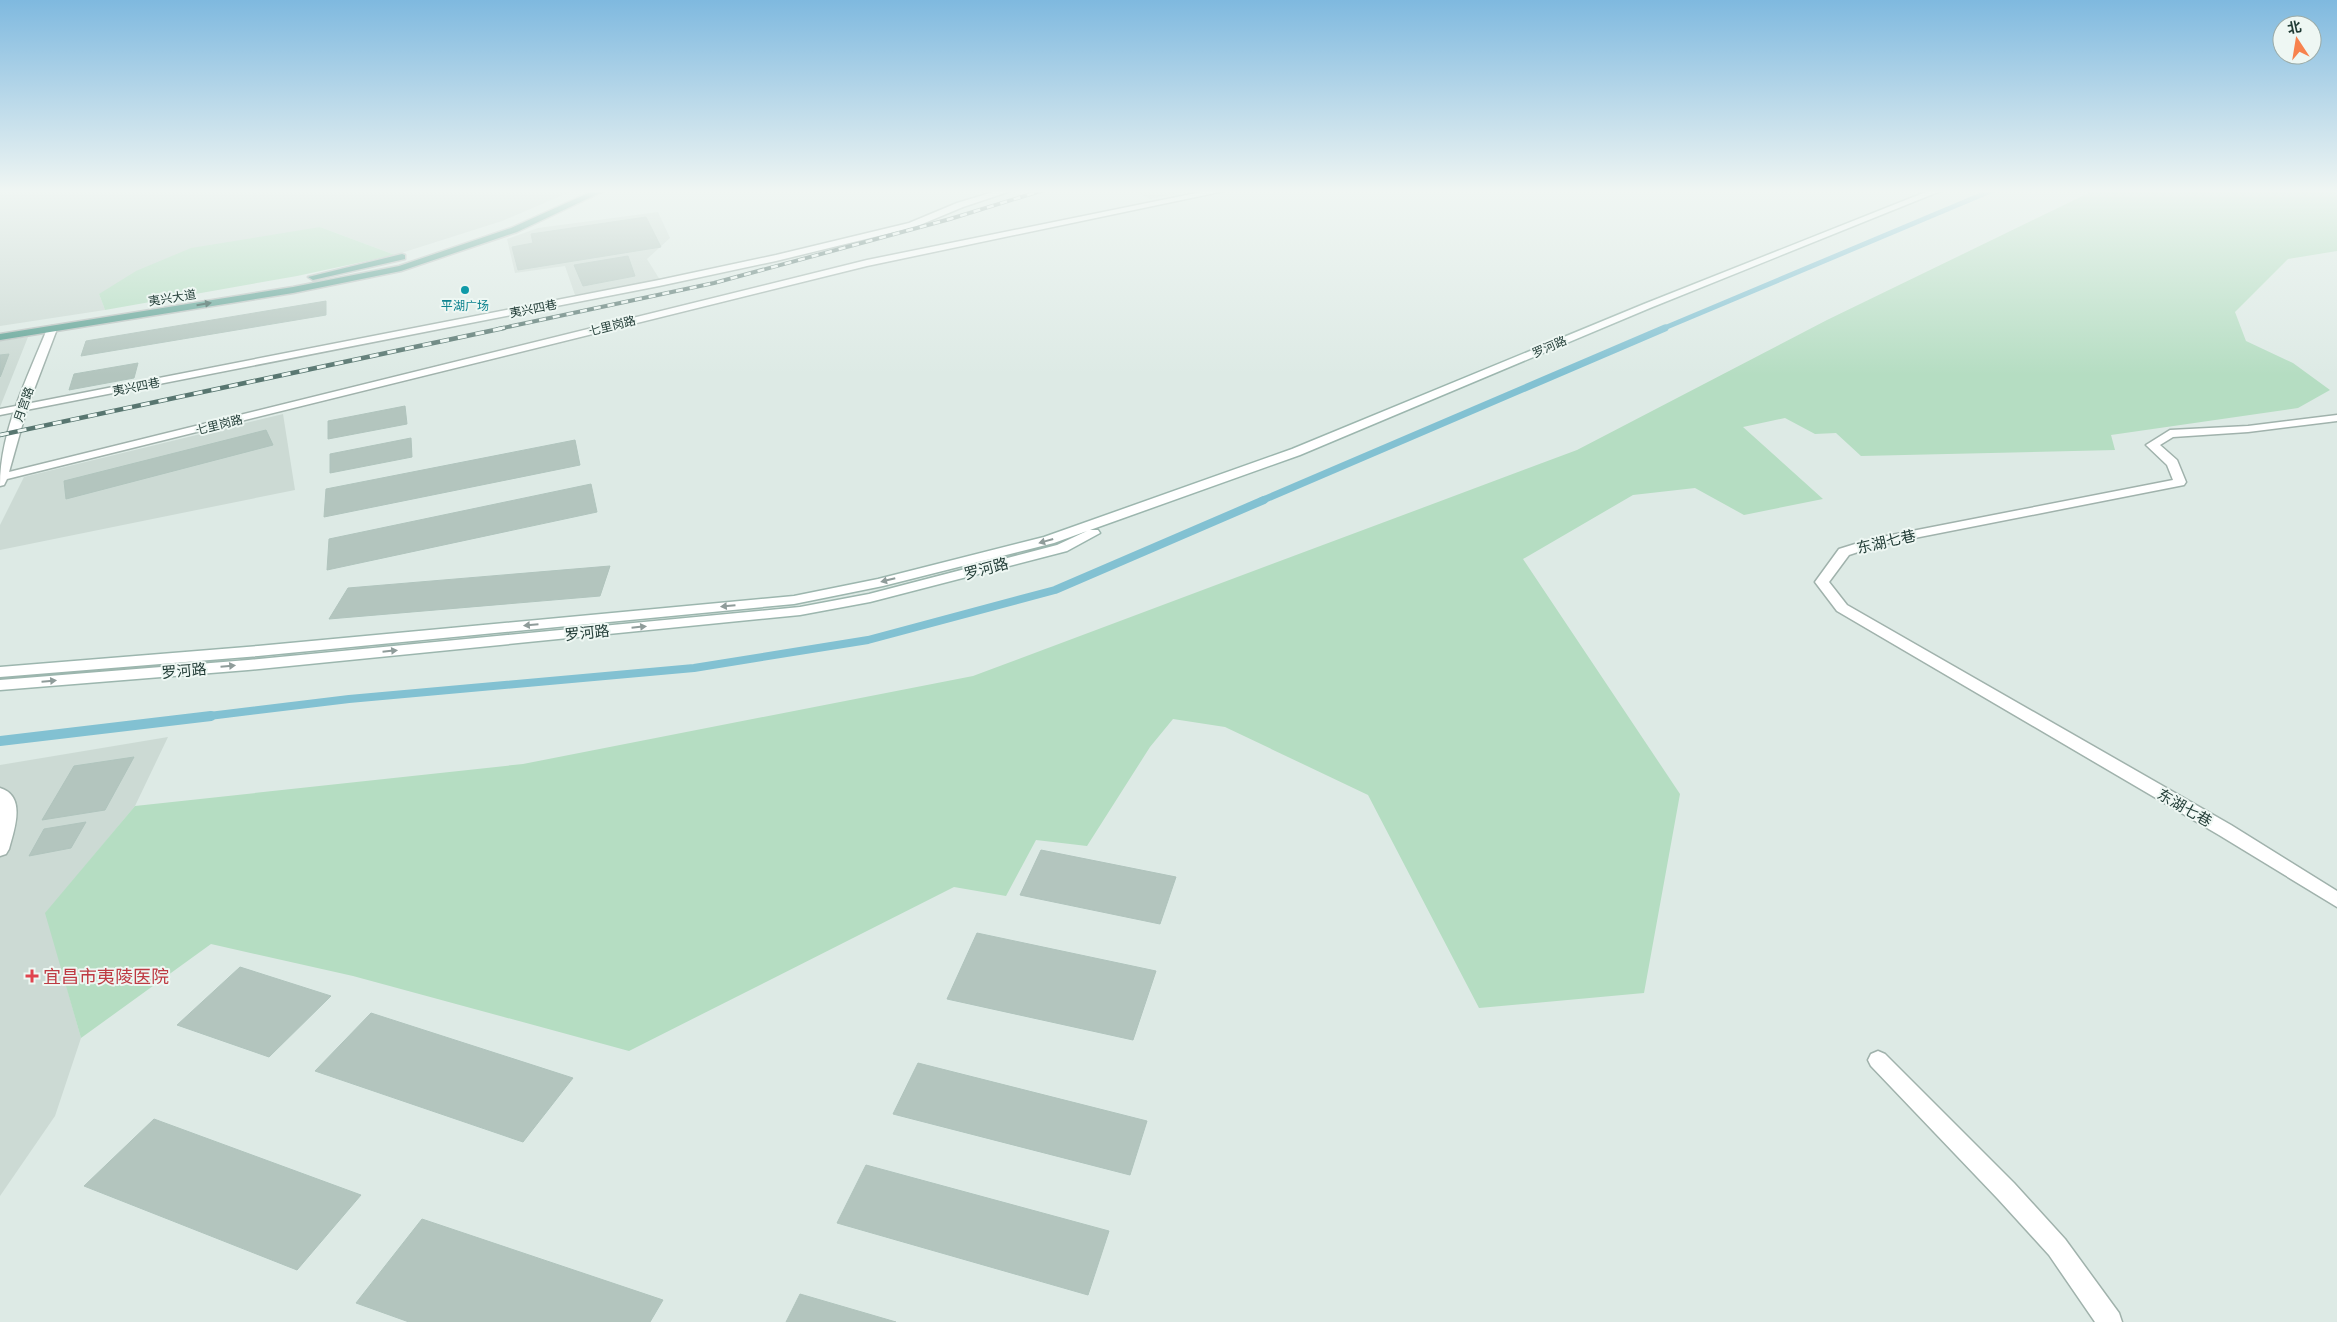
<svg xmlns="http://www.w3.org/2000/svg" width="2337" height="1322" font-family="'Exo 2','Noto Sans SC',sans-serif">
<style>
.built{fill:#ccdad4}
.green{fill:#b5ddc2}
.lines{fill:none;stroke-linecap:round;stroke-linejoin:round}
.stream-far3{stroke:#82c1d2;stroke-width:5}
.stream-far2{stroke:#82c1d2;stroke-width:7}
.stream-far1{stroke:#82c1d2;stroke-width:8}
.stream{stroke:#82c1d2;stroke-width:10}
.building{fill:#b3c5be;stroke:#b0c4bd}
.pedestrian-casing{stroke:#a0b2ac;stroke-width:3}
.minor-casing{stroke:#a0b2ac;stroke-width:3}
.tertiary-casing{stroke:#a0b2ac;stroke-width:3}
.secondary-casing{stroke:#9cb6ae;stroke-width:3}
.primary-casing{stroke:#bcc4c2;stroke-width:3}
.pedestrian{fill:#fff;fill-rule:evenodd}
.minor{fill:#fff;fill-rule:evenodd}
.tertiary{fill:#fff;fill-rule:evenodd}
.secondary{fill:#fff;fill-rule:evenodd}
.primary{fill:#60a295;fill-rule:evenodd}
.rail-far1-casing{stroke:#587670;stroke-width:4}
.rail-casing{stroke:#587670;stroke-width:4.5}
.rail-far1{stroke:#eef7f3;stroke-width:2.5;stroke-dasharray:7;stroke-linecap:butt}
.rail{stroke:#eef7f3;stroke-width:3;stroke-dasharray:9;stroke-linecap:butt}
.oneway{fill:#325951}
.oneway2{fill:#8f9c9a}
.culture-dot{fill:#0f9aa8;stroke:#eef7f3;stroke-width:2}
.health-dot{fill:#e0444e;stroke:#eef7f3;stroke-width:2}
.labels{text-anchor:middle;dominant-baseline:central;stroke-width:4;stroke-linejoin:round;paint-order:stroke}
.far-street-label{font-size:12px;fill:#1f3a34;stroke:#eef7f3}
.far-culture-label{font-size:12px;fill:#0d838f;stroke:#eef7f3}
.street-label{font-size:15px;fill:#1f3a34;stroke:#eef7f3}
.near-health-label{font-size:18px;fill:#be3a42;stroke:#eef7f3;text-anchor:start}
</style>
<rect width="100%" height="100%" fill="#ddeae5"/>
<path class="built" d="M 0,190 L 575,190 L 502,221 L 395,255 L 320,227 L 99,294 L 105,310 L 0,326 Z
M 1132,190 L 1194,190 L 1150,199 Z
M 658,212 L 670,238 L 647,259 L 660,280 L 575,295 L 565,266 L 515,273 L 507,239 L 538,228 Z
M 28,337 L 0,407 L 0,341 Z
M 283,414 L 295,490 L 0,550 L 0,525 L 24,477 Z
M 168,737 L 135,806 L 46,913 L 81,1038 L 55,1116 L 0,1196 L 0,765 Z"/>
<path class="green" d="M 2095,190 L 2337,190 L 2337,251 L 2288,259 L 2235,312 L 2246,341 L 2293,363 L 2330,390 L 2298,408 L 2111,435 L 2115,450 L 1861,456 L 1836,433 L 1815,434 L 1785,418 L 1743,427 L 1823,499 L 1744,515 L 1695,488 L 1633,495 L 1523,559 L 1680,794 L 1644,993 L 1479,1008 L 1368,795 L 1225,727 L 1173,719 L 1150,747 L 1087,846 L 1036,840 L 1006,896 L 954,887 L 629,1051 L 353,976 L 211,944 L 81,1038 L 45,913 L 135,806 L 523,764 L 973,676 L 1577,450 L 1827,320 Z
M 320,227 L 395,255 L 297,276 L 105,310 L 99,294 L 136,271 L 191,248 Z"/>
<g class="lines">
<path class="stream-far3" d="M 1662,329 L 1993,190"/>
<path class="stream-far2" d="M 1261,501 L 1665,328"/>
<path class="stream-far1" d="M 201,717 L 349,699 L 694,668 L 868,640 L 1055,590 L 1264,500"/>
<path class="stream" d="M 0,741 L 211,716"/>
</g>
<path class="building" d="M 646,217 L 661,247 L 518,270 L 512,247 L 533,243 L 531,234 Z
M 628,256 L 635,276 L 583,286 L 574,265 Z
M 326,301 L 326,315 L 81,356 L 86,341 Z
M 9,354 L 1,375 L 0,377 L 0,355 Z
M 138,363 L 134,378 L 69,390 L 74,374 Z
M 405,406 L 407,424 L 328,439 L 328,421 Z
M 266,430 L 273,445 L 66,499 L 64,481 Z
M 411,438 L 412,457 L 330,473 L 330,454 Z
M 575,440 L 580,465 L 324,517 L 326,489 Z
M 591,484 L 597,512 L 327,570 L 329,539 Z
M 610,566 L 600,596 L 329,619 L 348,588 Z
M 134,757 L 105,810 L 42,820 L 74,766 Z
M 86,822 L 71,848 L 29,856 L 44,829 Z
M 1041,850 L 1176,877 L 1160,924 L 1020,895 Z
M 977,933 L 1156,971 L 1133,1040 L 947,999 Z
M 240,967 L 331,996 L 269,1057 L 177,1025 Z
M 371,1013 L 573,1078 L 523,1142 L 315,1071 Z
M 918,1063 L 1147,1121 L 1130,1175 L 893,1114 Z
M 154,1119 L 361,1195 L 297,1270 L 84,1186 Z
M 866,1165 L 1109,1231 L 1088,1295 L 837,1223 Z
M 422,1219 L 663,1300 L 650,1322 L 409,1322 L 356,1303 Z
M 800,1294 L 896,1322 L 786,1322 Z"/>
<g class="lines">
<defs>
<path id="pedestrian" d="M 21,405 L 27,408 L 25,410 L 0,415 L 0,409 Z"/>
<path id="minor" d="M 1000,190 L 1014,190 L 963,207 L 915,227 L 776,261 L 659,286 L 21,411 L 15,408 L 21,405 L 659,280 L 776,255 L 909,223 L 957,203 Z
M 2337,415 L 2337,421 L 2248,432 L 2173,437 L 2160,445 L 2177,460 L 2186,482 L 2184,485 L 1879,545 L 1849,555 L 1829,582 L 1847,605 L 2231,825 L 2337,891 L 2337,907 L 2219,835 L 1837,611 L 1815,582 L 1839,549 L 1871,539 L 2173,480 L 2167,465 L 2146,445 L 2170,430 L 2248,426 Z
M 0,788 C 27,796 14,830 9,849 L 6,854 L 0,856 Z
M 1878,1051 L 1885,1054 L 2014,1183 L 2065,1239 L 2119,1313 L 2122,1322 L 2095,1322 L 2049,1255 L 1998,1199 L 1871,1066 L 1868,1060 L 1871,1054 Z"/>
<path id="tertiary" d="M 1211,190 L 1229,190 L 867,266 L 7,479 L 4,485 L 0,486 C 0,431 27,379 47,329 L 52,326 L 57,329 L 27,408 L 9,472 L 867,260 Z"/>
<path id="secondary" d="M 1931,190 L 1943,190 L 1650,308 L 1300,455 L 1090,530 L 1098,530 L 1100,533 L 1067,551 L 870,602 L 800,615 L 248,670 L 0,690 L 0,680 L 248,660 L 800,607 L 869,594 L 1057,545 L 1087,531 L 1054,543 L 883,586 L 794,604 L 258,656 L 0,677 L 0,667 L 258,646 L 794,596 L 878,579 L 1044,537 L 1292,449 L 1644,304 Z"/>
<path id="primary" d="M 595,190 L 606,190 L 517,232 L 401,271 L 293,293 L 0,340 L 0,334 L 293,287 L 399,266 L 511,228 Z
M 402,254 L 405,255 L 405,259 L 313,280 L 308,277 Z"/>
</defs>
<use href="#pedestrian" class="pedestrian-casing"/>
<use href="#minor" class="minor-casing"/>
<use href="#tertiary" class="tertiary-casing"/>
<use href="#secondary" class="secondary-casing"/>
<use href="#primary" class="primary-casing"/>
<use href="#pedestrian" class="pedestrian"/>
<use href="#minor" class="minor"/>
<use href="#tertiary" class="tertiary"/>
<use href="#secondary" class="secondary"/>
<use href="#primary" class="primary"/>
<defs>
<path id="rail-far1" d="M 498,329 L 714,283 L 950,219 L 1044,190"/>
<path id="rail" d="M 0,435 L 504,328"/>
</defs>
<use href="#rail-far1" class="rail-far1-casing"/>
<use href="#rail" class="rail-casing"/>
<use href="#rail-far1" class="rail-far1"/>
<use href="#rail" class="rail"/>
</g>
<defs><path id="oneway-solid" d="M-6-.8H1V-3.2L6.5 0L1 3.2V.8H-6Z" transform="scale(1.25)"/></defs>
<use class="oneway" href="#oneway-solid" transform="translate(204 304) rotate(-9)"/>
<g class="oneway2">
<use href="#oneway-solid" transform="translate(1046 541) rotate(164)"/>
<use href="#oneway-solid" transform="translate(888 580) rotate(166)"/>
<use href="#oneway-solid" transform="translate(728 606) rotate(175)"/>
<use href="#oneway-solid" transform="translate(531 625) rotate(175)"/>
<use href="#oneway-solid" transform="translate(639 627) rotate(-6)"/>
<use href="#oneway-solid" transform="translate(390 651) rotate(-6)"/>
<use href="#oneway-solid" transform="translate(228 666) rotate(-5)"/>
<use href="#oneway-solid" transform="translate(49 681) rotate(-5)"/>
</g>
<linearGradient id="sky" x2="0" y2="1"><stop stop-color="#7fb9df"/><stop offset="0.51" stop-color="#f0f6f3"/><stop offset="1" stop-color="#f0f6f3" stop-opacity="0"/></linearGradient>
<rect width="2337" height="375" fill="url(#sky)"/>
<circle class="culture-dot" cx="465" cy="290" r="5"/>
<path class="health-dot" d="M29.5 968.5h5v5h5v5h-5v5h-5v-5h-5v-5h5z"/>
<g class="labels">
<g class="far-street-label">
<text transform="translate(172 297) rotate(-9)">夷兴大道</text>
<text transform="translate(533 308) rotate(-11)">夷兴四巷</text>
<text transform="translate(612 325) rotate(-14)">七里岗路</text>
<text transform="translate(1549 346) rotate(-23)">罗河路</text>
<text transform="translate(136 386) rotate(-11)">夷兴四巷</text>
<text transform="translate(23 404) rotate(-71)">月宫路</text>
<text transform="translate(219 424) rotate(-14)">七里岗路</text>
</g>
<g class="far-culture-label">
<text x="465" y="305">平湖广场</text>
</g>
<g class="street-label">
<text transform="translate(1886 541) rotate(-13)">东湖七巷</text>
<text transform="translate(986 568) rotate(-15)">罗河路</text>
<text transform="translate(587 632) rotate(-6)">罗河路</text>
<text transform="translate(184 670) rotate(-5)">罗河路</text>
<text transform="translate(2185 807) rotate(30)">东湖七巷</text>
</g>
<g class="near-health-label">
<text x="43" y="976">宜昌市夷陵医院</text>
</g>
</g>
<g transform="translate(2297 40) rotate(348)"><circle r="24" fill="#eef7f3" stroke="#9baba7"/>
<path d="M0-4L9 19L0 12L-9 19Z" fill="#f7824e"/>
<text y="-8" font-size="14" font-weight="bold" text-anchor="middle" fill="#1f3a34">北</text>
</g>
</svg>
